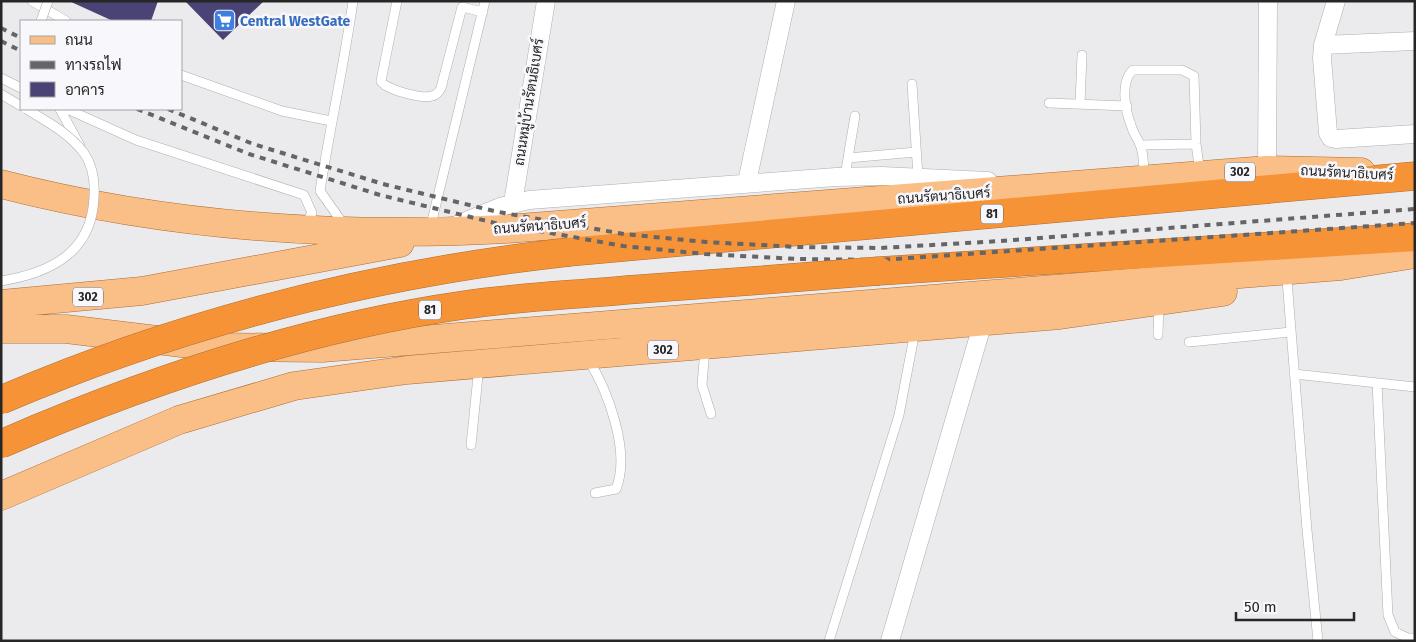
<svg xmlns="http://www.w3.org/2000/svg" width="1416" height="642" font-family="'Fira Sans',Sarabun,sans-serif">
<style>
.building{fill:#4a4375}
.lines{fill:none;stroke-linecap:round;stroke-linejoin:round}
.service-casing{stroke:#aeadb1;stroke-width:10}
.minor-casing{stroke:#aeadb1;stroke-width:19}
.primary-casing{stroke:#ad6d31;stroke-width:29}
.motorway-casing{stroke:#ad6d31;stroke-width:29}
.service{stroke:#fff;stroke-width:9}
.minor{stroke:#fff;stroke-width:18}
.primary{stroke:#fabe87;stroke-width:28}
.motorway{stroke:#f69337;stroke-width:28}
.rail{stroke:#656567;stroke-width:4;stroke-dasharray:6 6;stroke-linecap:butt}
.service-bridge-casing{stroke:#aeadb1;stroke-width:10;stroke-linecap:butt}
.motorway-bridge-casing{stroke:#ad6d31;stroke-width:29;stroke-linecap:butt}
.service-bridge{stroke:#fff;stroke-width:9}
.motorway-bridge{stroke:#f69337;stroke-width:28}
.labels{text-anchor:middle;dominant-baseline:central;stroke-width:5;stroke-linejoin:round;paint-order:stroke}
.shield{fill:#f8f8fc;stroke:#656567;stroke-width:1}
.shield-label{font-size:12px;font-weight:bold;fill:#262627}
.shop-label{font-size:14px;font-weight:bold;fill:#366cbe;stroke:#f8f8fc;text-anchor:start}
.street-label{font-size:14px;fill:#262627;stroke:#f8f8fc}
</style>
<rect width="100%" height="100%" fill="#ebebee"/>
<path class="building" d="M 69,1 L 158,1 L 151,21 L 113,21 Z
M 185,1 L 264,1 L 223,40 Z"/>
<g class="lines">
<defs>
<path id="service" d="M 32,1 L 66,21
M 397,1 L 381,81 C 385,90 423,99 432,96 C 437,95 439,92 441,88 L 462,7 L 483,12
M 181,75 L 282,111 L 331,121
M 1,78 L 21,88
M 912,84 L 918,177
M 1,94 L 21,106
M 1049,103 L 1127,106
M 1080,104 L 1082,55
M 60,109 L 80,146
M 67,109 L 136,140 L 304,195 L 312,213 L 305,225
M 1140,145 L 1196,144
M 848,158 L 916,152
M 845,176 L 855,116
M 1144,178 C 1144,167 1144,157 1141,147 C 1138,139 1133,133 1131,125 C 1125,110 1120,81 1133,70 L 1182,70 L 1194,76 L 1196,144 L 1200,173
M 344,225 L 320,191 C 330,127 344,65 353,1
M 430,229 L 485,1
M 1287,280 L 1307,530 L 1318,641
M 1158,335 L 1159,303
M 1189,342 L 1291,332
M 705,349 L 702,385 L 711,414
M 588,359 C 608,391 631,452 616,489 L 595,493
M 1294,374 L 1415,387
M 1377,383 L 1388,615 L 1395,632 L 1408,638 L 1415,638
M 471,445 L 479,366
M 829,641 L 899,415 L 915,331"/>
<path id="minor" d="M 1336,1 L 1323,45 L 1322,58 L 1328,133 L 1331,138 L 1336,139 L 1415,134
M 1323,45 L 1415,41
M 1267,170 L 1268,1
M 747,182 L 786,1
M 513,203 L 546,1
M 454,226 L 500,207 L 529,200 L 836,177 L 882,176 L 988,181
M 890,641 L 983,322"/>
<path id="primary" d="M 1,184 C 167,227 336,238 506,229 L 1267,170 L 1361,172
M 1,304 L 142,291 L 400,243
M 1,329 L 66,329 L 215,347 L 322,348 L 1341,266 L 1415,254
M 1,496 L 179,420 L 294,386 L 407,370 L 1060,315 L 1223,292"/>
<path id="motorway" d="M 569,252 L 1415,176
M 879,271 L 1415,237"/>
</defs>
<use href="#service" class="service-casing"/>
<use href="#minor" class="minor-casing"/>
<use href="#primary" class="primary-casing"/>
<use href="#motorway" class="motorway-casing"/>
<use href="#service" class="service"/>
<use href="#minor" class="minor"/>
<use href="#primary" class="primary"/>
<use href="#motorway" class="motorway"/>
<path class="rail" d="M 1,28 L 21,38
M 1,41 L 21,51
M 137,109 L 249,154 L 380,195 L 495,223 L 623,246 L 705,254 L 798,259 L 880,260 L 1415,223
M 168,109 L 253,144 L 383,184 L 498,212 L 624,234 L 706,242 L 798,247 L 880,248 L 1001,241 L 1415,209"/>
<defs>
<path id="service-bridge" d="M 41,21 L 48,1
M 1,281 C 50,273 92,253 94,197 C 95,182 93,166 84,153 C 69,133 46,121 26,109"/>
<path id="motorway-bridge" d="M 1,400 C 185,321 371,274 569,252
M 1,444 C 149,380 304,328 464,305 C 518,297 572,295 626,290 C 710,284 795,278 879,271"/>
</defs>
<use href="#service-bridge" class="service-bridge-casing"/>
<use href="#motorway-bridge" class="motorway-bridge-casing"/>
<use href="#service-bridge" class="service-bridge"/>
<use href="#motorway-bridge" class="motorway-bridge"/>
</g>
<defs>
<symbol id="supermarket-square" viewBox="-11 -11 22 22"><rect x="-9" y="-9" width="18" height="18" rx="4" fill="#3f7fe0" stroke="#f8f8fc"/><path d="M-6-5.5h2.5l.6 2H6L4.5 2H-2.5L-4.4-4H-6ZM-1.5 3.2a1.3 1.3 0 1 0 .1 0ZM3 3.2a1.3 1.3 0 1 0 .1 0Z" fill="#fff"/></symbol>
</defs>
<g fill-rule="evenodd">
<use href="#supermarket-square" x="212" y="8" width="25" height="25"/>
</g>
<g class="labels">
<g class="shield">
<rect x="1225" y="162.5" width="30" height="19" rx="4"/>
<rect x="981" y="204.5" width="22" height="19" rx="4"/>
<rect x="73" y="287.5" width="30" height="19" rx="4"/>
<rect x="419" y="300.5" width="22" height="19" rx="4"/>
<rect x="648" y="340.5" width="30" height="19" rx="4"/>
</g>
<g class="shield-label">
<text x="1240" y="172">302</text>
<text x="992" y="214">81</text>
<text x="88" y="297">302</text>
<text x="430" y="310">81</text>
<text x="663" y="350">302</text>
</g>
<g class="shop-label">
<text x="240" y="21">Central WestGate</text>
</g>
<g class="street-label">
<text transform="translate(529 102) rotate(-81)">ถนนหมู่บ้านรัตนธิเบศร์</text>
<text transform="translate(1347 173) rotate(3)">ถนนรัตนาธิเบศร์</text>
<text transform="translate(944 196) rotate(-4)">ถนนรัตนาธิเบศร์</text>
<text transform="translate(540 226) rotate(-4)">ถนนรัตนาธิเบศร์</text>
</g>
</g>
<rect width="1416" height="642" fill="none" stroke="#262627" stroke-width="5"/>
<rect x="20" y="20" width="162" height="90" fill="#f8f8fc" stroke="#a4a4a7"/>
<rect x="30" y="36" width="25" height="8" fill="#fabe87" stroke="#a4a4a7"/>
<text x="65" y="45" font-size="15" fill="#262627">ถนน</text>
<rect x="30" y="61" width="25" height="8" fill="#656567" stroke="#a4a4a7"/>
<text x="65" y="70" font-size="15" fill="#262627">ทางรถไฟ</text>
<rect x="30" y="82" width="25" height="15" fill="#4a4375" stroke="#a4a4a7"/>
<text x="65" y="95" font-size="15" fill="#262627">อาคาร</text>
<path d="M1236 612v8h118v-8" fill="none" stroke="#262627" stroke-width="2.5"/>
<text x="1244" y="612" font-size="15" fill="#262627" stroke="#f8f8fc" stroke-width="4" paint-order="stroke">50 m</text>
</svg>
